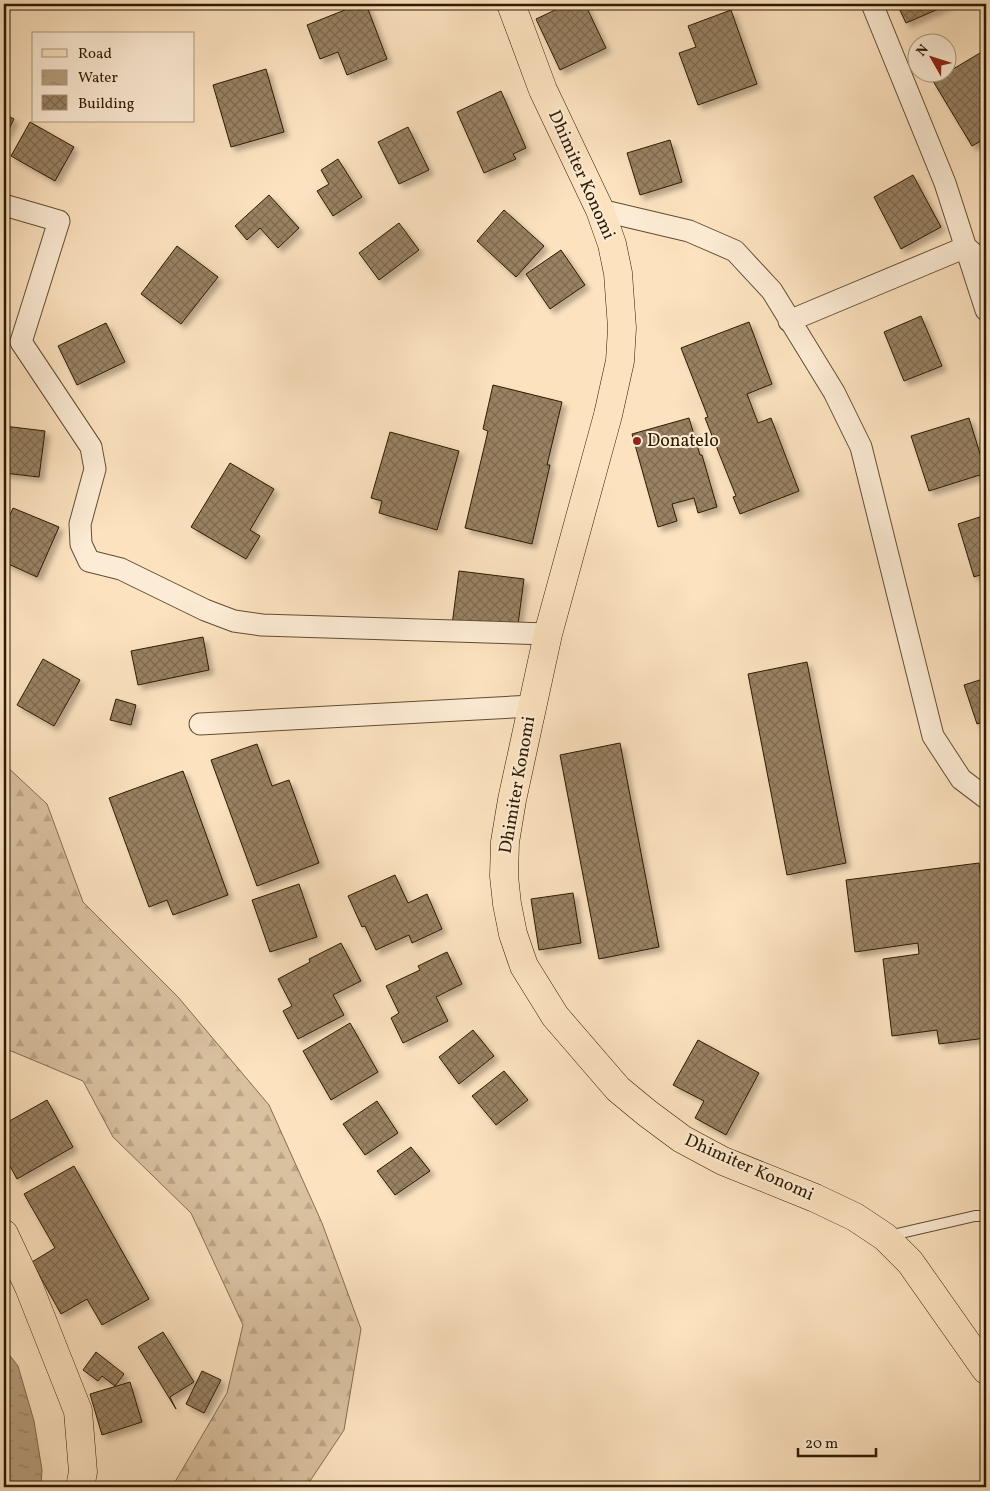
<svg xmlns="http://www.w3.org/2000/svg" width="990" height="1491" font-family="Vollkorn,serif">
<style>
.forest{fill:url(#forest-firs);stroke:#846e50}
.water{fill:url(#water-ripples);stroke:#806a4c}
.building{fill:url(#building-cross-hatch);stroke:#2e1b00;filter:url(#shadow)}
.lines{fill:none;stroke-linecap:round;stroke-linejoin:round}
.service-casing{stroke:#624d30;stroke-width:12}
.minor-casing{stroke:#624d30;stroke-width:23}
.primary-casing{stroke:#2e1b00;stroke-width:29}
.service{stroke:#fdecd5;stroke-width:10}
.minor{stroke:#fdecd5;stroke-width:21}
.primary{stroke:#fce2bf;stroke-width:28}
.poi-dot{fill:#8f2418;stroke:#fdecd5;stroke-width:2}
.labels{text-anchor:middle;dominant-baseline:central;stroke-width:4;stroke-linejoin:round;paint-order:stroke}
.street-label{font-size:18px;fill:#2e1b00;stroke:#fdecd5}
.poi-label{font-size:18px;fill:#2e1b00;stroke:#fdecd5;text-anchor:start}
</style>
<defs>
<pattern id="forest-firs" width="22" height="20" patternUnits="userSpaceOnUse" patternTransform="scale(1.25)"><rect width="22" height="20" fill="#d9c09f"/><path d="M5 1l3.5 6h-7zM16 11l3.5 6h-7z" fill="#bba487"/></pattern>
<pattern id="water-ripples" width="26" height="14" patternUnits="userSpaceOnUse" patternTransform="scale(1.25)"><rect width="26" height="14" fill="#b69e7e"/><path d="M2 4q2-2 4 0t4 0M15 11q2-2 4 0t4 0" fill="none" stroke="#948065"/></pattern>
<pattern id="building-cross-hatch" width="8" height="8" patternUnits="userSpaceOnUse" patternTransform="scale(1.25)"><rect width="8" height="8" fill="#998263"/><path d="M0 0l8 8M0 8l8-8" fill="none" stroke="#7d6a4f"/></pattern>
<filter id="shadow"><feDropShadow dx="4.5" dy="4.5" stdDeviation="2.5" flood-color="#0004"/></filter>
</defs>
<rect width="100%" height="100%" fill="#fce2bf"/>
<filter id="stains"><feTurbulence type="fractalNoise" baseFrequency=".004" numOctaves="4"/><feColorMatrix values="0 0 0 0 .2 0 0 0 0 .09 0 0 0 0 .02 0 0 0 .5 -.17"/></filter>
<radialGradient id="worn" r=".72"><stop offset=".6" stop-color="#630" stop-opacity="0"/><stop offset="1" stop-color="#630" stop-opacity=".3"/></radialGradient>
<path class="forest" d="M 4,764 L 47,804 L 83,902 L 178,997 L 269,1105 L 322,1223 L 361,1329 L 344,1430 L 306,1487 L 172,1487 L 227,1393 L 243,1325 L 191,1213 L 113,1137 L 83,1081 L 4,1048 Z"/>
<path class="water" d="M 4,1348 L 18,1366 L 34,1421 L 42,1470 L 41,1487 L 4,1487 Z"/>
<path class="building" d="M 360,4 L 366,4 L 387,59 L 347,75 L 338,52 L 320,59 L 307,25 Z
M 568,4 L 585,4 L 606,48 L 560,70 L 536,19 Z
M 897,4 L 950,4 L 906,23 Z
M 731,10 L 757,84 L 698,105 L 679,53 L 696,47 L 688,26 Z
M 985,50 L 986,138 L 972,146 L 933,81 Z
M 266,69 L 284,132 L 231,147 L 213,85 Z
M 501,91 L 526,148 L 513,154 L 516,159 L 484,173 L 457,112 Z
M 4,114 L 14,119 L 4,139 Z
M 30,122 L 74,147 L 55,181 L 11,156 Z
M 408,127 L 429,170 L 399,184 L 378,142 Z
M 670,140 L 682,182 L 640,195 L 627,153 Z
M 338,159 L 362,197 L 333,216 L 317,191 L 329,184 L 321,170 Z
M 913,175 L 941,227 L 901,249 L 874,197 Z
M 269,195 L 299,228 L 278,248 L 260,228 L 247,240 L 235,226 Z
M 504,210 L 544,246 L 516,277 L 477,241 Z
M 399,223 L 419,250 L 379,280 L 359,253 Z
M 177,246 L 218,277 L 181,324 L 141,294 Z
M 561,250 L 585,285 L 550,309 L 526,274 Z
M 921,316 L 942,366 L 904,381 L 884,332 Z
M 749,322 L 772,384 L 747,394 L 758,423 L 771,418 L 799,491 L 740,514 L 733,497 L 736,496 L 705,418 L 708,417 L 681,348 Z
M 106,323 L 125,362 L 77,385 L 58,346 Z
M 493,385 L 562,402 L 547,465 L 550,465 L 532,544 L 465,528 L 488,431 L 483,429 Z
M 689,418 L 700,455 L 702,455 L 717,507 L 698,513 L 694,498 L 672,504 L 677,521 L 658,527 L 632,434 Z
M 969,418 L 986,473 L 929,491 L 911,436 Z
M 4,426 L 45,431 L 39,477 L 4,473 Z
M 390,432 L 459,451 L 437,530 L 379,513 L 382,501 L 371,498 Z
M 230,463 L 274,489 L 250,530 L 260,536 L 246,559 L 191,527 Z
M 13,508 L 59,527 L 37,577 L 4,562 L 4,529 Z
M 986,515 L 986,573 L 974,577 L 958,524 Z
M 459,571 L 524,579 L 517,632 L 452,625 Z
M 203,637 L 209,670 L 138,685 L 131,651 Z
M 43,659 L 80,680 L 54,726 L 17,705 Z
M 807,662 L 846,863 L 787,875 L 748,674 Z
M 986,678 L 986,721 L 977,724 L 964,685 Z
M 116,699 L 136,705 L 131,725 L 110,720 Z
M 620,743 L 659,947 L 599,959 L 560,755 Z
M 257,744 L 272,786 L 289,780 L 319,863 L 257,886 L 211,760 Z
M 183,771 L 228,895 L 173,915 L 167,900 L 149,907 L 109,798 Z
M 979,863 L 986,917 L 986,1038 L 939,1044 L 937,1030 L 892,1036 L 883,959 L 919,954 L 918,943 L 855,952 L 846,880 Z
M 395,875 L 408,903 L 427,894 L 442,929 L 412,943 L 409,935 L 376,950 L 365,926 L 362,927 L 348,896 Z
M 299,884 L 317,937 L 270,952 L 252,900 Z
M 573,893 L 581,943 L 539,950 L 531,899 Z
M 341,943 L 361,981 L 333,995 L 344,1015 L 298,1039 L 283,1011 L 292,1006 L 278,979 L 310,962 L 309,959 Z
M 447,952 L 462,984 L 436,997 L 448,1021 L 403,1043 L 391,1018 L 399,1013 L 386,986 L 420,970 L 418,966 Z
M 350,1023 L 378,1072 L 331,1100 L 303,1051 Z
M 473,1030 L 494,1056 L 459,1084 L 439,1057 Z
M 698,1040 L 759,1073 L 726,1135 L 695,1118 L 704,1101 L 673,1085 Z
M 504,1071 L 528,1100 L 496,1125 L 472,1096 Z
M 47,1100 L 73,1147 L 17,1179 L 4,1155 L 4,1124 Z
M 377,1101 L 398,1133 L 365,1155 L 343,1124 Z
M 411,1147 L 430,1171 L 395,1195 L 377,1171 Z
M 74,1166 L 149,1299 L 102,1325 L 87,1299 L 61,1314 L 32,1262 L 55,1248 L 24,1194 Z
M 163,1332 L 194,1382 L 170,1397 L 176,1409 L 138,1347 Z
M 96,1352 L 124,1374 L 115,1386 L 102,1376 L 98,1381 L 83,1370 Z
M 202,1371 L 221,1380 L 204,1413 L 186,1404 Z
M 130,1382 L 142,1422 L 102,1435 L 90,1394 Z"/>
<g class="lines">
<defs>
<path id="service" d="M 888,1236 L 975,1216 L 986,1216"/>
<path id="minor" d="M 872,4 L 945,183 L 986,310
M 4,205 L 59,221 L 21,342 L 91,447 L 95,469 L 80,524 L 81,544 L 89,561 L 121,569 L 205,610 L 234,621 L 262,625 L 548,634
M 600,210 L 689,231 L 735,251 L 772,291 L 834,392 L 861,447 L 933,736 L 961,779 L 986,798
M 789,321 L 966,247 L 977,257
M 200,724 L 532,706"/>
<path id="primary" d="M 511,4 L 543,90 L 600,210 L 612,244 L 618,273 L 622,328 L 620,361 L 608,415 L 548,634 L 512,800 L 505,842 L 504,876 L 507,904 L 513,934 L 524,966 L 555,1016 L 618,1089 L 647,1113 L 682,1139 L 723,1161 L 815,1198 L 855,1217 L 885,1237 L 910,1262 L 986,1370
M 4,1234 L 29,1287 L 78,1411 L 83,1472 L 80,1487"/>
</defs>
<use href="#service" class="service-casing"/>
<use href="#minor" class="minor-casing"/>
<use href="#primary" class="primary-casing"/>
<use href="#service" class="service"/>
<use href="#minor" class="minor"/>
<use href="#primary" class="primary"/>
</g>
<circle class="poi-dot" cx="637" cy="441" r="5"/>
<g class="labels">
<g class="street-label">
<text transform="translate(581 175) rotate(66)">Dhimiter Konomi</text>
<text transform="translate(518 785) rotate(-80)">Dhimiter Konomi</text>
<text transform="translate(749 1168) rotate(24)">Dhimiter Konomi</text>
</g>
<g class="poi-label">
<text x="647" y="441">Donatelo</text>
</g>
</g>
<rect width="990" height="1491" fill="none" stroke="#fce2bf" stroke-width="20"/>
<rect x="5" y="5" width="980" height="1481" fill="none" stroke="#2e1b00" stroke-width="2.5"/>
<rect x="10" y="10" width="970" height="1471" fill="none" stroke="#2e1b00"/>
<rect x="32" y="32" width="162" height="90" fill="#fdecd5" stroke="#aa9880"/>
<rect x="42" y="49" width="25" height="8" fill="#fce2bf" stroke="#aa9880"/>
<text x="78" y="58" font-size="15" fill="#2e1b00">Road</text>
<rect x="42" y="70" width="25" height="15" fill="url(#water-ripples)" stroke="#aa9880"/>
<text x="78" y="82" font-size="15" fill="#2e1b00">Water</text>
<rect x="42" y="95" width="25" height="15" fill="url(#building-cross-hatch)" stroke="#aa9880"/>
<text x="78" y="108" font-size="15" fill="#2e1b00">Building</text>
<g transform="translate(932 58) rotate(309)"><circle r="24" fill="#fdecd5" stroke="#aa9880"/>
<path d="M0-4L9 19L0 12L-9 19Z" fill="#8f2418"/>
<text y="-8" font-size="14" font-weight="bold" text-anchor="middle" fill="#2e1b00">N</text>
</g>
<path d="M798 1448v8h78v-8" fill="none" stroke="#2e1b00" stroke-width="2.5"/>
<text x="805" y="1448" font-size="15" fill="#2e1b00" stroke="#fdecd5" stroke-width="4" paint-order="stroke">20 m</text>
<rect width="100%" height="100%" filter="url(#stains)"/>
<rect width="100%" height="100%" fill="url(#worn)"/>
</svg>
